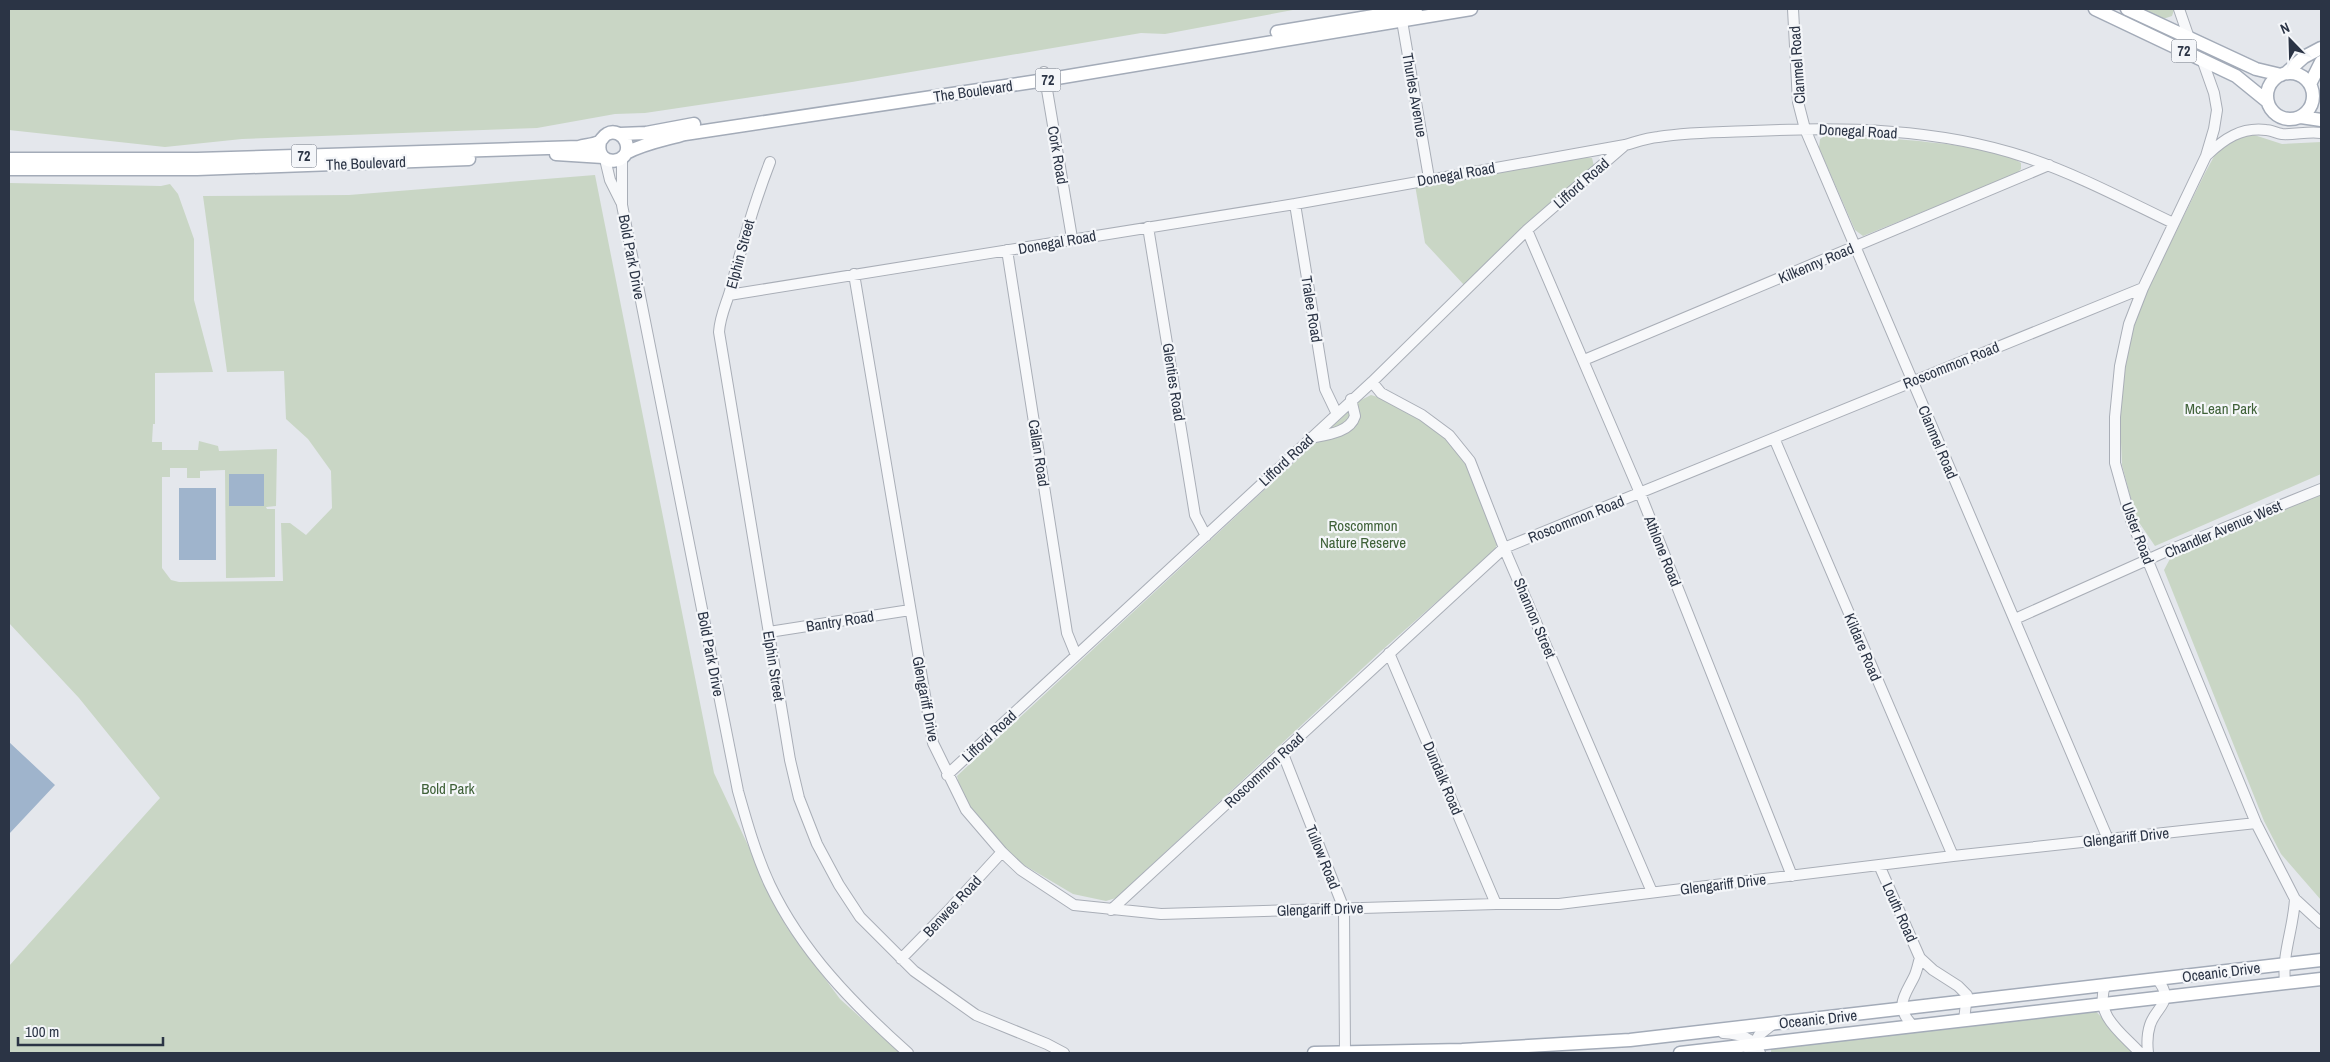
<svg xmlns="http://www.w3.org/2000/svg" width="2330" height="1062" font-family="'Archivo Narrow',sans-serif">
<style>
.green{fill:#c9d6c5}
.water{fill:#9fb4cc}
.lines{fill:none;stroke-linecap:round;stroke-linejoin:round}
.minor-casing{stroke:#a9aeb7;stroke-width:12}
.major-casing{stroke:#a3abb8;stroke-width:15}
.minor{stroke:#f7f8fa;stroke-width:10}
.major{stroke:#fff;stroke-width:12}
.labels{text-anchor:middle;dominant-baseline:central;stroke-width:4.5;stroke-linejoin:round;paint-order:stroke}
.shield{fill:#f4f6f9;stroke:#676e7b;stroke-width:1}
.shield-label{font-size:14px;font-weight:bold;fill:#2b3445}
.street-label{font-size:15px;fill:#2b3445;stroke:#f4f6f9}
.park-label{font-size:15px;fill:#3f6138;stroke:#f4f6f9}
</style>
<rect width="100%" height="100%" fill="#e4e7ec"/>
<path class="green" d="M 9,9 L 1298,9 L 1165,34 L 1141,33 L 852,82 L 645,113 L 615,114 L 537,128 L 242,139 L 165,147 L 9,130 Z
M 2142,9 L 2174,9 L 2174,10 L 2172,16 L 2163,19 Z
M 2248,133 L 2282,144 L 2321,142 L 2321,474 L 2155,546 L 2136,518 L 2122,465 L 2120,419 L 2124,368 L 2134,325 L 2147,291 L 2205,173 L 2218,149 Z
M 1828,134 C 1864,137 1997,143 2021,163 L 2021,169 L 2016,174 L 1863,236 L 1855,230 L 1819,148 L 1820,139 Z
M 1584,157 L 1592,158 L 1594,166 L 1465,286 L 1425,243 L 1415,185 Z
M 595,175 L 714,773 L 786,926 L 840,999 L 900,1053 L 9,1053 L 9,966 L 160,798 L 79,698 L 9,623 L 9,183 L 161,186 L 170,184 L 178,194 L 194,239 L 194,300 L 213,372 L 155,373 L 155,424 L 153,424 L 152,442 L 162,442 L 162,450 L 198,450 L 199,441 L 218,446 L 219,451 L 277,449 L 276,506 L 266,507 L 267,509 L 275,509 L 275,577 L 226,578 L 225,470 L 200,471 L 200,478 L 187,478 L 187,468 L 170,468 L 170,477 L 162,477 L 162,568 L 171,580 L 179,582 L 283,581 L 281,523 L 290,523 L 306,535 L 332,508 L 331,471 L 308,439 L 286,419 L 284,371 L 227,372 L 203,196 L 349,195 Z
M 1371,395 L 1381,398 L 1420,420 L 1445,438 L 1463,459 L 1496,534 L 1497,545 L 1494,551 L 1380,652 L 1116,898 L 1106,901 L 1073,894 L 1019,862 L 994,840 L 962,796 L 957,776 L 1361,400 Z
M 2321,494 L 2321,900 L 2281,854 L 2264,821 L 2164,570 L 2171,557 Z
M 2094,1010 C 2098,1012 2128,1047 2134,1053 L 1771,1053 L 1771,1048 Z"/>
<path class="water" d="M 229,474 L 264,474 L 264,506 L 229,506 Z
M 179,488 L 216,488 L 216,560 L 179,560 Z
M 9,742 L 55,785 L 9,834 Z"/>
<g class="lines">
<defs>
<path id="minor" d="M 1793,9 L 1798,102 L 1805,129 L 2108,839
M 2179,9 L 2189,38
M 1401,15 L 1429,178
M 2202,59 L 2214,93 L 2217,110 L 2214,129 L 2206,156 L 2143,288 L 2129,324 L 2120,366 L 2115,417 L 2115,463 L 2131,520 L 2256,823 L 2295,899 L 2321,923
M 1044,72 L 1072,238
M 2207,155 C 2224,139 2241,127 2266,130 C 2271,130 2276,133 2282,134 C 2295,135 2308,131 2321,133
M 622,158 L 622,205 L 738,791 C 747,823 756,855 770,885 C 802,952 853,1004 908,1053
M 605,159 L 610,180 L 621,202
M 770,162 C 753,206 742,246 730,291 C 726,305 720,316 719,332 L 790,760 L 799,798 L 817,844 L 839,885 L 860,917 L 914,971 L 976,1015 L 1047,1044 L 1064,1053
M 1295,204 L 1325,389 L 1336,412
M 1148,227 L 1195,515 L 1206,536
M 1527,230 L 1640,493 L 1792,876
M 1007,250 L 1067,633 L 1076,655
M 854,274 L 933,743 L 966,810 L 1002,852 L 1021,870 L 1074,905 L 1161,914 L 1496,904 L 1559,904 L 1953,856 L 2256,823
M 729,295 L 1295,204 L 1625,145 C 1636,142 1647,138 1658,137 C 1689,132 1721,132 1752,131 C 1843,127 1938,128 2025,157 C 2076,174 2125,200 2173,223
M 1584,360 L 2049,165
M 1372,382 L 1381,393 L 1422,415 L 1449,435 L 1470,461 L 1504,548 L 1652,892
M 1310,438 C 1325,435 1350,433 1355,416 L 1351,399
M 1774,438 L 1953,856
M 2015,619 L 2167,551 L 2321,489
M 769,632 L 910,610
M 1389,653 L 1496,904
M 1283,754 L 1344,909 L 1345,1053
M 947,775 L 1372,382 L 1527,230 L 1624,146
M 1879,865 L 1920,958 L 1933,970 L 1958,986 L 1967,995 L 1964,1020
M 1111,910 L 1504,548 L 2143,288
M 901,959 L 947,912 L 1002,852
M 2285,983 C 2282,952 2293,931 2295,899
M 2105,986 C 2094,1016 2123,1034 2140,1053
M 1913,1026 C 1894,1006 1904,997 1914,977 C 1917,971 1918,964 1920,958
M 1723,1033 C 1739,1034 1754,1037 1760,1053
M 1749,1053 L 1759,1035 L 1773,1024
M 2148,1053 C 2147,1044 2147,1034 2150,1025 C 2156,1006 2176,1002 2157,979"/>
<path id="major" d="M 2095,9 L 2236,76 L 2268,102
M 2127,9 L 2256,69 L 2281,75
M 1277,32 L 1416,9
M2267 96a23 23 0 1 1 46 0a23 23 0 1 1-46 0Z
M 2286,73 L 2304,57 L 2321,48
M 2310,84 L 2321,62
M 2301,117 L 2321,120
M 620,134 L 646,133 L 694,124
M 626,153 C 645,143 664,140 685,134 L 1045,80 L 1471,9
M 556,154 L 603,157
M 9,159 L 197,159 L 579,147 C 585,145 594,145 599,142 C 602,140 603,136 607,134 C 614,130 623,134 626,142 C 634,165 594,169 600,142
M 9,169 L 197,169 L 469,159
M 1314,1053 L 1462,1050 L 1630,1040 L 2321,960
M 1680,1053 L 2321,979"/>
</defs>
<use href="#minor" class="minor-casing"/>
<use href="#major" class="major-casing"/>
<use href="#minor" class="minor"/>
<use href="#major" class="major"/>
</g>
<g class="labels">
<g class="shield">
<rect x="2171.5" y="39.5" width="25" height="23" rx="4"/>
<rect x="1035.5" y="68.5" width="25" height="23" rx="4"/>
<rect x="291.5" y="144.5" width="25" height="23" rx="4"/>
</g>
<g class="shield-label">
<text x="2184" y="51">72</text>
<text x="1048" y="80">72</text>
<text x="304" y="156">72</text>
</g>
<g class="street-label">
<text transform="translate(1797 65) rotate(-94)">Clanmel Road</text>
<text transform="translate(973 91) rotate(-8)">The Boulevard</text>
<text transform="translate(1415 95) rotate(80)">Thurles Avenue</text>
<text transform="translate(1858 131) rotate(3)">Donegal Road</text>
<text transform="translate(1058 155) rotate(80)">Cork Road</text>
<text transform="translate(366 163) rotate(-2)">The Boulevard</text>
<text transform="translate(1456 174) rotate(-10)">Donegal Road</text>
<text transform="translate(1581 183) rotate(-41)">Lifford Road</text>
<text transform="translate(1057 242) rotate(-10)">Donegal Road</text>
<text transform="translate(740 254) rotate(-75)">Elphin Street</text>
<text transform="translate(632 257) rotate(79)">Bold Park Drive</text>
<text transform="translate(1816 263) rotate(-23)">Kilkenny Road</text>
<text transform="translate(1312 309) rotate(81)">Tralee Road</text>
<text transform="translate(1951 365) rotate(-22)">Roscommon Road</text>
<text transform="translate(1174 382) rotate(81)">Glenties Road</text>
<text transform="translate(1938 442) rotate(67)">Clanmel Road</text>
<text transform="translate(1039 453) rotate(81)">Callan Road</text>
<text transform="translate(1286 460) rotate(-43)">Lifford Road</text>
<text transform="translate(1576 519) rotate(-22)">Roscommon Road</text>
<text transform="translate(2223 529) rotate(-23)">Chandler Avenue West</text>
<text transform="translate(2138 533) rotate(69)">Ulster Road</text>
<text transform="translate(1663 551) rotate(68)">Athlone Road</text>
<text transform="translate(1535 618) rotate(67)">Shannon Street</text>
<text transform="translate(840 621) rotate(-9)">Bantry Road</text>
<text transform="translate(1863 647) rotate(67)">Kildare Road</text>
<text transform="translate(711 654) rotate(79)">Bold Park Drive</text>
<text transform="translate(774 666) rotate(81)">Elphin Street</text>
<text transform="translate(926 699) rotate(79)">Glengariff Drive</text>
<text transform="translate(989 736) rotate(-43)">Lifford Road</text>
<text transform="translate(1264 770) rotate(-43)">Roscommon Road</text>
<text transform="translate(1443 778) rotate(67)">Dundalk Road</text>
<text transform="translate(2126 837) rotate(-6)">Glengariff Drive</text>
<text transform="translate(1323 857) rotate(68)">Tullow Road</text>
<text transform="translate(1723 884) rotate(-7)">Glengariff Drive</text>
<text transform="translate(952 906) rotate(-47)">Benwee Road</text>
<text transform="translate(1320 909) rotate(-2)">Glengariff Drive</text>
<text transform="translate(1900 912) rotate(66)">Louth Road</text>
<text transform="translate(2221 972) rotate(-7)">Oceanic Drive</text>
<text transform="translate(1818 1019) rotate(-6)">Oceanic Drive</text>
</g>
<g class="park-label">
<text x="2221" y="408">McLean Park</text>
<text x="1363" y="525">Roscommon<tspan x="1363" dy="17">Nature Reserve</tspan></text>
<text x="448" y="788">Bold Park</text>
</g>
</g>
<rect width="2330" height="1062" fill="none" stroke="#2b3445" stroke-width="20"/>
<g transform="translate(2290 40) rotate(337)" stroke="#f4f6f9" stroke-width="4" paint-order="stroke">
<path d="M0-4L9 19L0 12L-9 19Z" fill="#2b3445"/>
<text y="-8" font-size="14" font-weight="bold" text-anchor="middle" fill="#2b3445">N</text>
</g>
<path d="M18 1037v8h145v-8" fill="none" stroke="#2b3445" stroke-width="2.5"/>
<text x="25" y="1037" font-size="15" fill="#2b3445" stroke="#f4f6f9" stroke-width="4" paint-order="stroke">100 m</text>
</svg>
